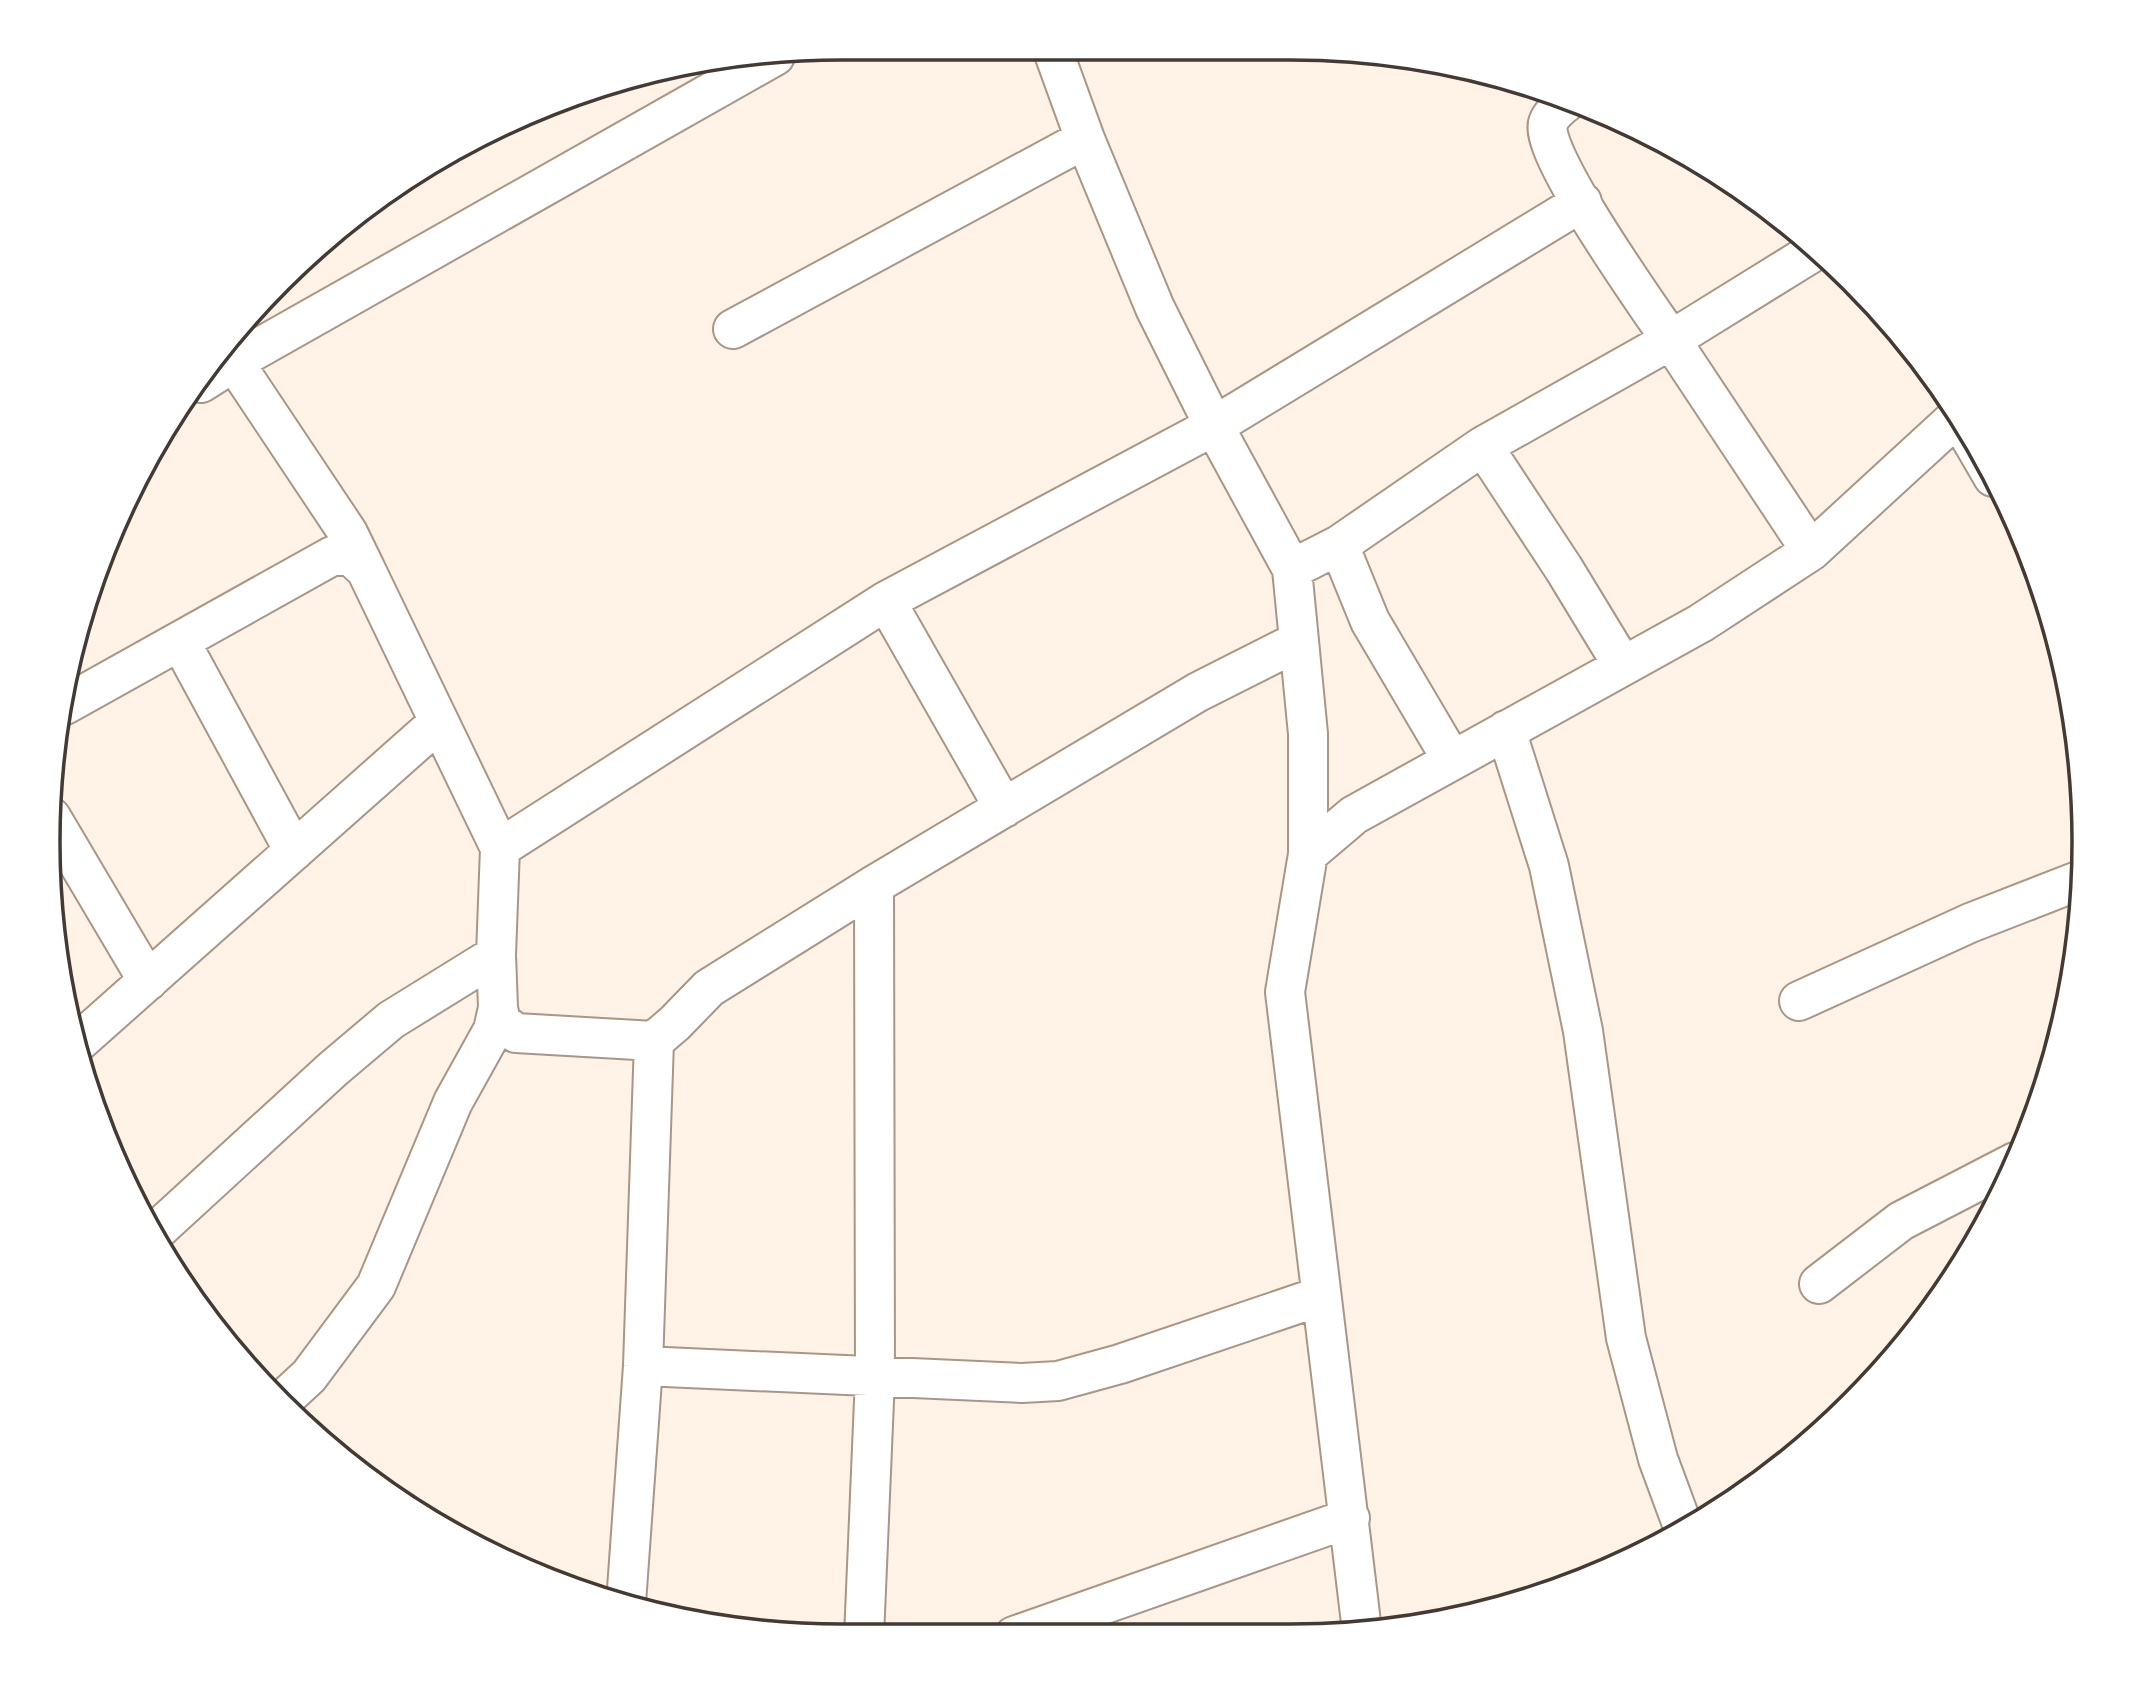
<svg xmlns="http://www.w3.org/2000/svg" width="2132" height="1684" font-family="Merriweather,serif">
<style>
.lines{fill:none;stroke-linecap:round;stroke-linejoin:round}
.street-casing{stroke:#a99684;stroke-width:42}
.street{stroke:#fff;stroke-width:38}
.rim{fill:none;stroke:#433b33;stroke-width:3.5}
</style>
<rect width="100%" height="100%" fill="#fff2e7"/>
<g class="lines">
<defs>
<path id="street" d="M 733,329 L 1085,139
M 226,350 L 234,362 L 775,56
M 201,383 L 234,362 L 348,533 L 366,570
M 1957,415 L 1993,477
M 1483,446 L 1564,569 L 1623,666
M 1339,545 L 1370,621 L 1452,760
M 1811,551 L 1958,416
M 1292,569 L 1339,545 L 1483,446 L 1671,340 C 1650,309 1538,152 1548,123 C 1551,114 1561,106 1569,100
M 886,601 L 1004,808
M 180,641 L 294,851
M 1299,641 L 1308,734 L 1308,854 L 1285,992 L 1362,1631
M 65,705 L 332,556 L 351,556 L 366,570 L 500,848 L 496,955 L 498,1008 L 501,1022 L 516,1033 L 654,1041
M 1506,730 L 1549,866 L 1583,1031 L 1626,1338 L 1658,1459 L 1685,1532
M 51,817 L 148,981
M 500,848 L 886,601 L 1214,426 L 1582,202
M 1308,854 L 1354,815 L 1701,623 L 1811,551 L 1671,340 L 1818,249
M 1799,1001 L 1970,923 L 2083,879
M 74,1046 L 439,722
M 152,1235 L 333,1069 L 391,1020 L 496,955
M 1819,1284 L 1901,1221 L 2015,1162
M 643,1366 L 1022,1383 L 1058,1381 L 1120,1364 L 1321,1296
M 282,1401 L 309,1376 L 376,1286 L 453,1102 L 493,1030 L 498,1008
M 626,1603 L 643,1366 L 654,1041 L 675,1023 L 709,988 L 874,885 L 1198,692 L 1299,641 L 1292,569 L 1214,426 L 1155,308 L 1085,139 L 1052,48
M 1014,1636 L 1350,1518
M 864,1637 L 875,1377 L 874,885"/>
</defs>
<use href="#street" class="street-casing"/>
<use href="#street" class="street"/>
</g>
<path d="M0 0H2132V1684H0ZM842 60H1290A782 782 0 0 1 2072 842V842A782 782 0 0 1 1290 1624H842A782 782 0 0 1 60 842V842A782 782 0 0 1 842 60Z" fill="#fff" fill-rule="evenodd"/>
<path class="rim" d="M842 60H1290A782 782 0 0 1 2072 842V842A782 782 0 0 1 1290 1624H842A782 782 0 0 1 60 842V842A782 782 0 0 1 842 60Z"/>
</svg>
